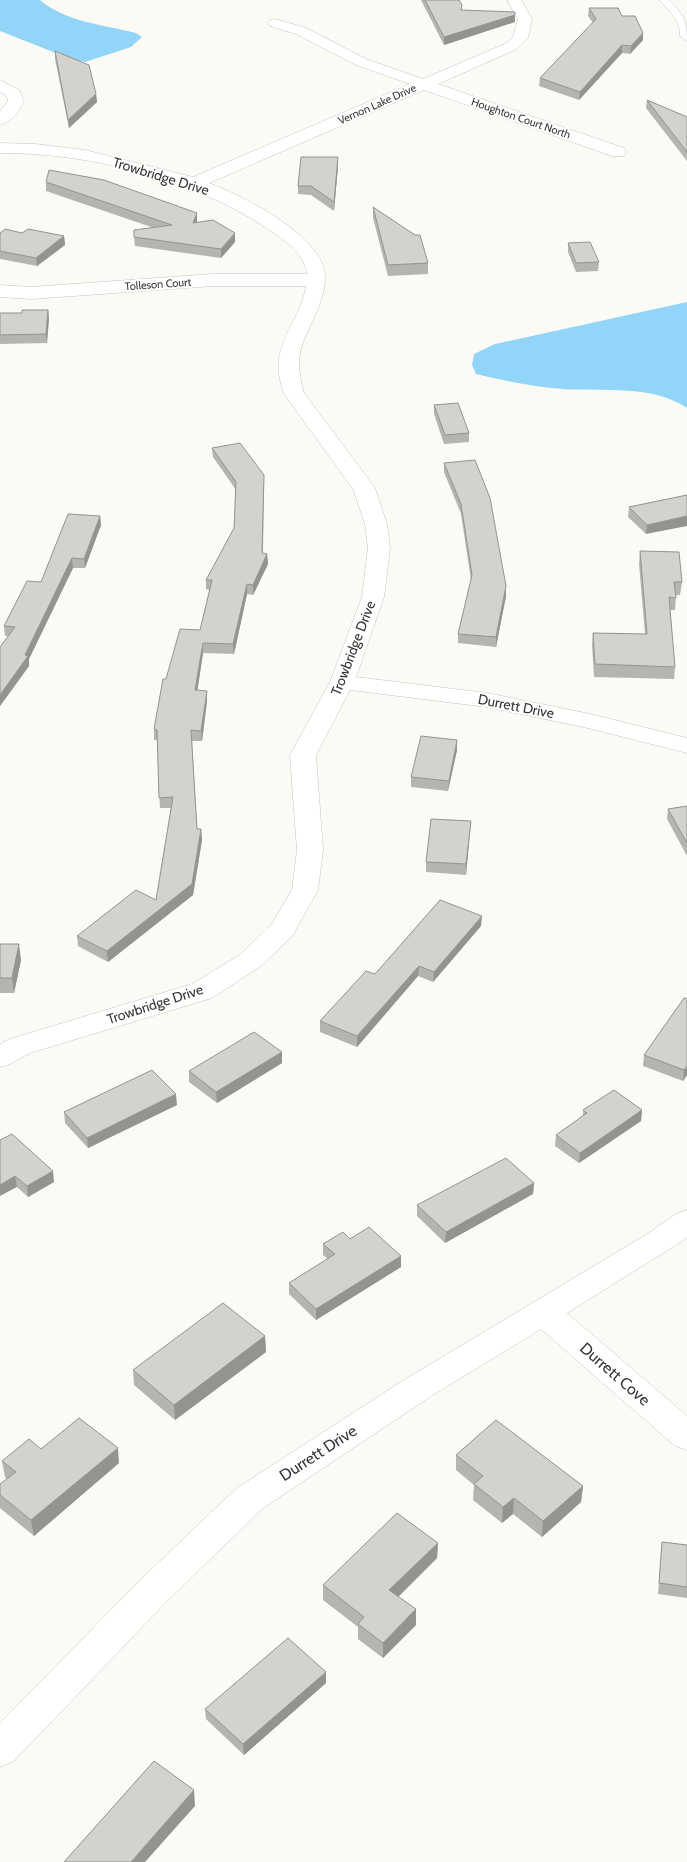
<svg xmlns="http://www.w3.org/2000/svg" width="687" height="1862" font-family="Cabin,sans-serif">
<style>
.water{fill:#93d5f8}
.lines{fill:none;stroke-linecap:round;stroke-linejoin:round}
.lane-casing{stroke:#c6c5bf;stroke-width:1}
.street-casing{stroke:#c6c5bf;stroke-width:1}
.lane{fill:#fff;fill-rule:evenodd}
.street{fill:#fff;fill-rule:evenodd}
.wall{fill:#b5b5af}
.shaded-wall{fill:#94938f}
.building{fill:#d3d2cc;stroke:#94938f}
.labels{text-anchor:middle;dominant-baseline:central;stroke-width:4;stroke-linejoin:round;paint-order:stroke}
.far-street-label{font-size:11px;fill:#383836;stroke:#fff}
.street-label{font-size:14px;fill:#383836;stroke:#fff}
.near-street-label{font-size:16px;fill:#383836;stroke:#fff}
</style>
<rect width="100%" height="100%" fill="#fbfaf4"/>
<path class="water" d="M 0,0 L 40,0 C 66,22 104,25 136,33 L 142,37 L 131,47 L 85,62 L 71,59 L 0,31 Z
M 687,302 L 687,408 C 651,384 604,392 563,389 C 534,387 505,381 476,374 L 472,365 L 474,354 L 495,344 Z"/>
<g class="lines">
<defs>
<path id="lane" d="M 659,0 L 668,0 C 684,14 687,21 687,41 L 680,36 C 680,19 670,12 659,0 Z"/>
<path id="street" d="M 507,0 L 521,0 L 532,19 L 528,38 L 517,49 L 438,84 L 624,148 L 626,152 L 624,156 L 612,156 L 424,90 L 209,183 C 243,196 306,228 322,263 C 327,274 325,288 321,300 C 307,341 291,346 304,393 L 375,488 L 387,524 L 390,548 L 384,597 L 356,677 L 487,693 L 590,714 L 687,738 L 687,753 L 588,728 L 487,707 L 350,690 L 316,755 L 323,850 L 318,890 L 293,935 L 261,966 L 212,998 L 30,1053 L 10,1064 L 0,1067 L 0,1044 L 10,1039 L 192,984 L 241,954 L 272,924 L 292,890 L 297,850 L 290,755 L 330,682 L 362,597 L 368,548 L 365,524 L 353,489 L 287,398 C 283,393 282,386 280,380 C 272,341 301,321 306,286 L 213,286 L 31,299 L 0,297 L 0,285 L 31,287 L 213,274 L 307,274 C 304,252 283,239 265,227 C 190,178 90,153 0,153 L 0,143 L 35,144 L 85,150 L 193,177 L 410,84 L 356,65 L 296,34 L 270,26 L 268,23 L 270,20 L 275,19 L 306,28 L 366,59 L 423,79 L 507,43 L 513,37 L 518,19 Z
M 0,80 L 19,90 L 24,101 C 20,111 11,122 0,125 L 0,111 L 8,101 L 6,95 L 0,92 Z
M 687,1210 L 687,1238 L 567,1313 L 687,1416 L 687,1450 L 675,1446 L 541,1329 L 428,1398 L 263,1508 L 165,1603 L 14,1761 L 0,1767 L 0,1723 L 139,1581 L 237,1488 L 404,1380 L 647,1234 L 676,1214 Z"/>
</defs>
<use href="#lane" class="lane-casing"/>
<use href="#street" class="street-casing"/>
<use href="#lane" class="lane"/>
<use href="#street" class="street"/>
</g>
<path class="wall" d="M 421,0 L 459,0 L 462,5 L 462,10 L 515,15 L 515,22 L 444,45 Z
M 589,8 L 622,16 L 643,40 L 630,54 L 622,53 L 579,100 L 539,86 L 540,78 L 593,23 L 588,16 Z
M 55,51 L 96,94 L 97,102 L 69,128 L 55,59 Z
M 647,100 L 687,117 L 687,161 L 646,108 Z
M 338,157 L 338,166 L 334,211 L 311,195 L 298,194 L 298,186 Z
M 46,182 L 197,213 L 197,222 L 235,242 L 221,258 L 135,246 L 134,237 L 154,228 L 46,191 Z
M 373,207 L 415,235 L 428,263 L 428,274 L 388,276 L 373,218 Z
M 0,233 L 22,233 L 64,236 L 65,245 L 37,266 L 0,259 Z
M 568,243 L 599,262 L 598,271 L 576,272 L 568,252 Z
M 48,310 L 49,318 L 47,343 L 0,344 L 0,313 L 22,313 Z
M 434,405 L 469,433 L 469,442 L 444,444 L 434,414 Z
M 212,448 L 264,485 L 263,553 L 267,554 L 268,564 L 253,595 L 247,594 L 234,654 L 203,653 L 197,690 L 207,701 L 202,741 L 192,741 L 197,829 L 201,829 L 202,840 L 193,895 L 108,962 L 78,946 L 77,936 L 156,900 L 171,808 L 160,808 L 157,740 L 154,740 L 154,729 L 166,679 L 200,630 L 210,590 L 206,589 L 206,580 L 234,528 L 236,490 L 213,457 Z
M 444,463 L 506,586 L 506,596 L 496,647 L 458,643 L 458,634 L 471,580 L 461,514 L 444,472 Z
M 687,495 L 646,534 L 628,517 L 629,507 Z
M 100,516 L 101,525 L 85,568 L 73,568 L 29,659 L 29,666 L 0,706 L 0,647 L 8,636 L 5,636 L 4,626 L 41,582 Z
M 640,551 L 682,582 L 680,595 L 676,595 L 675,610 L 670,610 L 675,667 L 674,679 L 594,677 L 592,645 L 593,633 L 645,634 L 639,564 Z
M 457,750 L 448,791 L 411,787 L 411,777 Z
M 687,806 L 687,856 L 667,819 L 668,809 Z
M 471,821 L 466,875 L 426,872 L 426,862 Z
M 481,926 L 433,982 L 418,976 L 357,1047 L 320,1032 L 320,1021 L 375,974 Z
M 0,944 L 21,960 L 14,993 L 0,993 Z
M 684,998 L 687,1075 L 683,1081 L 643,1066 L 644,1055 Z
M 282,1063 L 217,1103 L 189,1082 L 189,1071 Z
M 177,1105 L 88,1148 L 65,1123 L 64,1112 Z
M 583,1110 L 642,1110 L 641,1121 L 579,1163 L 555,1146 L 556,1135 L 583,1116 Z
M 0,1140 L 54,1182 L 28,1197 L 17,1187 Z
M 534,1183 L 533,1194 L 445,1243 L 417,1216 L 417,1205 Z
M 350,1239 L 401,1256 L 401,1267 L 316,1320 L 289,1294 L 289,1283 L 328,1259 L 323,1255 L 323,1244 Z
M 265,1336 L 266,1352 L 175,1420 L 134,1385 L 133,1370 Z
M 41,1449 L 119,1463 L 34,1536 L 0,1508 L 0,1484 L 7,1479 L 5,1477 L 2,1461 Z
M 456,1455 L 583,1486 L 581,1502 L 542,1537 L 513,1514 L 502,1523 L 473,1500 L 474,1485 L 456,1470 Z
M 662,1542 L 687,1545 L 687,1598 L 658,1594 L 661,1553 Z
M 438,1543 L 437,1558 L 398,1597 L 416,1609 L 416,1625 L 383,1658 L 358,1639 L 358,1627 L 323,1600 L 323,1585 Z
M 326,1683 L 244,1755 L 206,1719 L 205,1709 Z"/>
<path class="shaded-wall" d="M 515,15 L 515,22 L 444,45 L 444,37 Z
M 643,33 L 643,40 L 630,54 L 631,46 Z
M 622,45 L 622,53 L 579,100 L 580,92 Z
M 96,94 L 97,102 L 69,128 L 68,120 Z
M 338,157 L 338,166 L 334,211 L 334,202 Z
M 197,213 L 197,222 L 194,231 L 193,223 Z
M 235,233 L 235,242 L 221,258 L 221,249 Z
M 64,236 L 65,245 L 37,266 L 36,258 Z
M 48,310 L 49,318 L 47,343 L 46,334 Z
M 100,516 L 101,525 L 85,568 L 84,559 Z
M 687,516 L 687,526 L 646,534 L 647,525 Z
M 267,554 L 268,564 L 253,595 L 253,585 Z
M 72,558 L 73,568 L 29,659 L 29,666 L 0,706 L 0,695 L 25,655 Z
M 247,584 L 247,594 L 234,654 L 233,644 Z
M 506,586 L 506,596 L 496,647 L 496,637 Z
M 203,643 L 203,653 L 196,700 L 195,690 Z
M 207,691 L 207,701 L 202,741 L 201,731 Z
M 457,740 L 457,750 L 448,791 L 449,781 Z
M 471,821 L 470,832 L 466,875 L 466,864 Z
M 201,829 L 202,840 L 193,895 L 108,962 L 107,951 L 192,884 Z
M 482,916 L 481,926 L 433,982 L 434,972 Z
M 19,944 L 21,960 L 14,993 L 12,978 Z
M 419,966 L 418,976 L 357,1047 L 357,1036 Z
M 282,1052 L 282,1063 L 217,1103 L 216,1092 Z
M 687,1066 L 687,1075 L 683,1081 L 684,1070 Z
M 176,1094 L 177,1105 L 88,1148 L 87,1138 Z
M 642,1110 L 641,1121 L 579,1163 L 580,1153 Z
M 53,1171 L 54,1182 L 28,1197 L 27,1186 Z
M 15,1176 L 17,1187 L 0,1196 L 0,1185 Z
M 534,1183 L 533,1194 L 445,1243 L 446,1232 Z
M 401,1256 L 401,1267 L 316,1320 L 316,1309 Z
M 265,1336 L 266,1352 L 175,1420 L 174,1405 Z
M 118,1448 L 119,1463 L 34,1536 L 31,1520 Z
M 583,1486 L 581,1502 L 542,1537 L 543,1521 Z
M 514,1498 L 513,1514 L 502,1523 L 503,1507 Z
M 438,1543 L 437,1558 L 389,1606 L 389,1590 Z
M 416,1609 L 416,1625 L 383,1658 L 383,1643 Z
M 326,1672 L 326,1683 L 244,1755 L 243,1744 Z
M 194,1790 L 195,1806 L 145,1862 L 131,1862 Z"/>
<path class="building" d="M 425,0 L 459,0 L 462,5 L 461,10 L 515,12 L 515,15 L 444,37 Z
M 589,8 L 618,8 L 622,16 L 635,16 L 643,33 L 631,46 L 622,45 L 580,92 L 540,78 L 596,19 Z
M 55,51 L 89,65 L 96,94 L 68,120 Z
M 647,100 L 687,117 L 687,152 Z
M 301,157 L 338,157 L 334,202 L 311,186 L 298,186 Z
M 49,170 L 104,180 L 197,213 L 193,223 L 213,220 L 235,233 L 221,249 L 134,237 L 134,230 L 172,225 L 46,182 Z
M 373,207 L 415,235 L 420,235 L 428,263 L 388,265 Z
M 5,229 L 22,233 L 28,229 L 64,236 L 36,258 L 0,251 L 0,233 Z
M 590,242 L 599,262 L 576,263 L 568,243 Z
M 22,310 L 48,310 L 46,334 L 0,335 L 0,313 L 22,313 Z
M 458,403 L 469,433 L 445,435 L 434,405 Z
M 240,443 L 264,475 L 262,553 L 267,554 L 253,585 L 247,584 L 233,644 L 203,643 L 195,690 L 207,691 L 201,731 L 191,730 L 197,829 L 201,829 L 192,884 L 107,951 L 77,936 L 136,890 L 156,900 L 173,797 L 159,798 L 157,730 L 154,729 L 163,679 L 166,679 L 180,629 L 200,630 L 212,580 L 206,580 L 234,528 L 236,482 L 212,448 Z
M 475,460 L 490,498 L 506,586 L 496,637 L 458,634 L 472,575 L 461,504 L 444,463 Z
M 687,495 L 687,516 L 647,525 L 629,507 Z
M 68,514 L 100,516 L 84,559 L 72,558 L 25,655 L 28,656 L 0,695 L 0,647 L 15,627 L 4,626 L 27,581 L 41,582 Z
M 640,551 L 679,552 L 682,582 L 674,582 L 676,598 L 669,597 L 675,667 L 595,664 L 593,633 L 647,634 Z
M 421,736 L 457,740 L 449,781 L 411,777 Z
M 687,806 L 687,843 L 668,809 Z
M 431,819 L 471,821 L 466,864 L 426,862 Z
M 440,900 L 482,916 L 434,972 L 419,966 L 357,1036 L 320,1021 L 366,971 L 375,974 Z
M 0,944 L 19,944 L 12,978 L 0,978 Z
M 684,998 L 687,999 L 687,1066 L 684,1070 L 644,1055 Z
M 254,1032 L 282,1052 L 216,1092 L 189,1071 Z
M 152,1070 L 176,1094 L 87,1138 L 64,1112 Z
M 614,1090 L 642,1110 L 580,1153 L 556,1135 L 587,1113 L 583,1110 Z
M 12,1134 L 53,1171 L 27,1186 L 15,1176 L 0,1185 L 0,1140 Z
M 506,1158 L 534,1183 L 446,1232 L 417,1205 Z
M 369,1227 L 401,1256 L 316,1309 L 289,1283 L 335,1254 L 323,1244 L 343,1232 L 350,1239 Z
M 223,1303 L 265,1336 L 174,1405 L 133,1370 Z
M 79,1418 L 118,1448 L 31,1520 L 0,1495 L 0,1484 L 16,1472 L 2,1461 L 29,1439 L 41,1449 Z
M 496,1420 L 583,1486 L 543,1521 L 514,1498 L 503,1507 L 474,1484 L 483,1476 L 456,1455 Z
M 397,1513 L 438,1543 L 389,1590 L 416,1609 L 383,1643 L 358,1624 L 364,1617 L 323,1585 Z
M 662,1542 L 687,1545 L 687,1587 L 659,1583 Z
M 288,1638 L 326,1672 L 243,1744 L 205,1709 Z
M 154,1761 L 194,1790 L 131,1862 L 64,1862 Z"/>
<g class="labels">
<g class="far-street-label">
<text transform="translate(377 104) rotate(-24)">Vernon Lake Drive</text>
<text transform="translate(521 118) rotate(19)">Houghton Court North</text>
<text transform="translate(158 284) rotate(-4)">Tolleson Court</text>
</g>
<g class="street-label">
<text transform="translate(161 176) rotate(17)">Trowbridge Drive</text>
<text transform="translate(353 648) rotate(-69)">Trowbridge Drive</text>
<text transform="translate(516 706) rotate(11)">Durrett Drive</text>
<text transform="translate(155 1004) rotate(-18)">Trowbridge Drive</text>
</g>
<g class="near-street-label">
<text transform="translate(615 1374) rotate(41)">Durrett Cove</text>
<text transform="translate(318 1453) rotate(-33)">Durrett Drive</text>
</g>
</g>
</svg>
